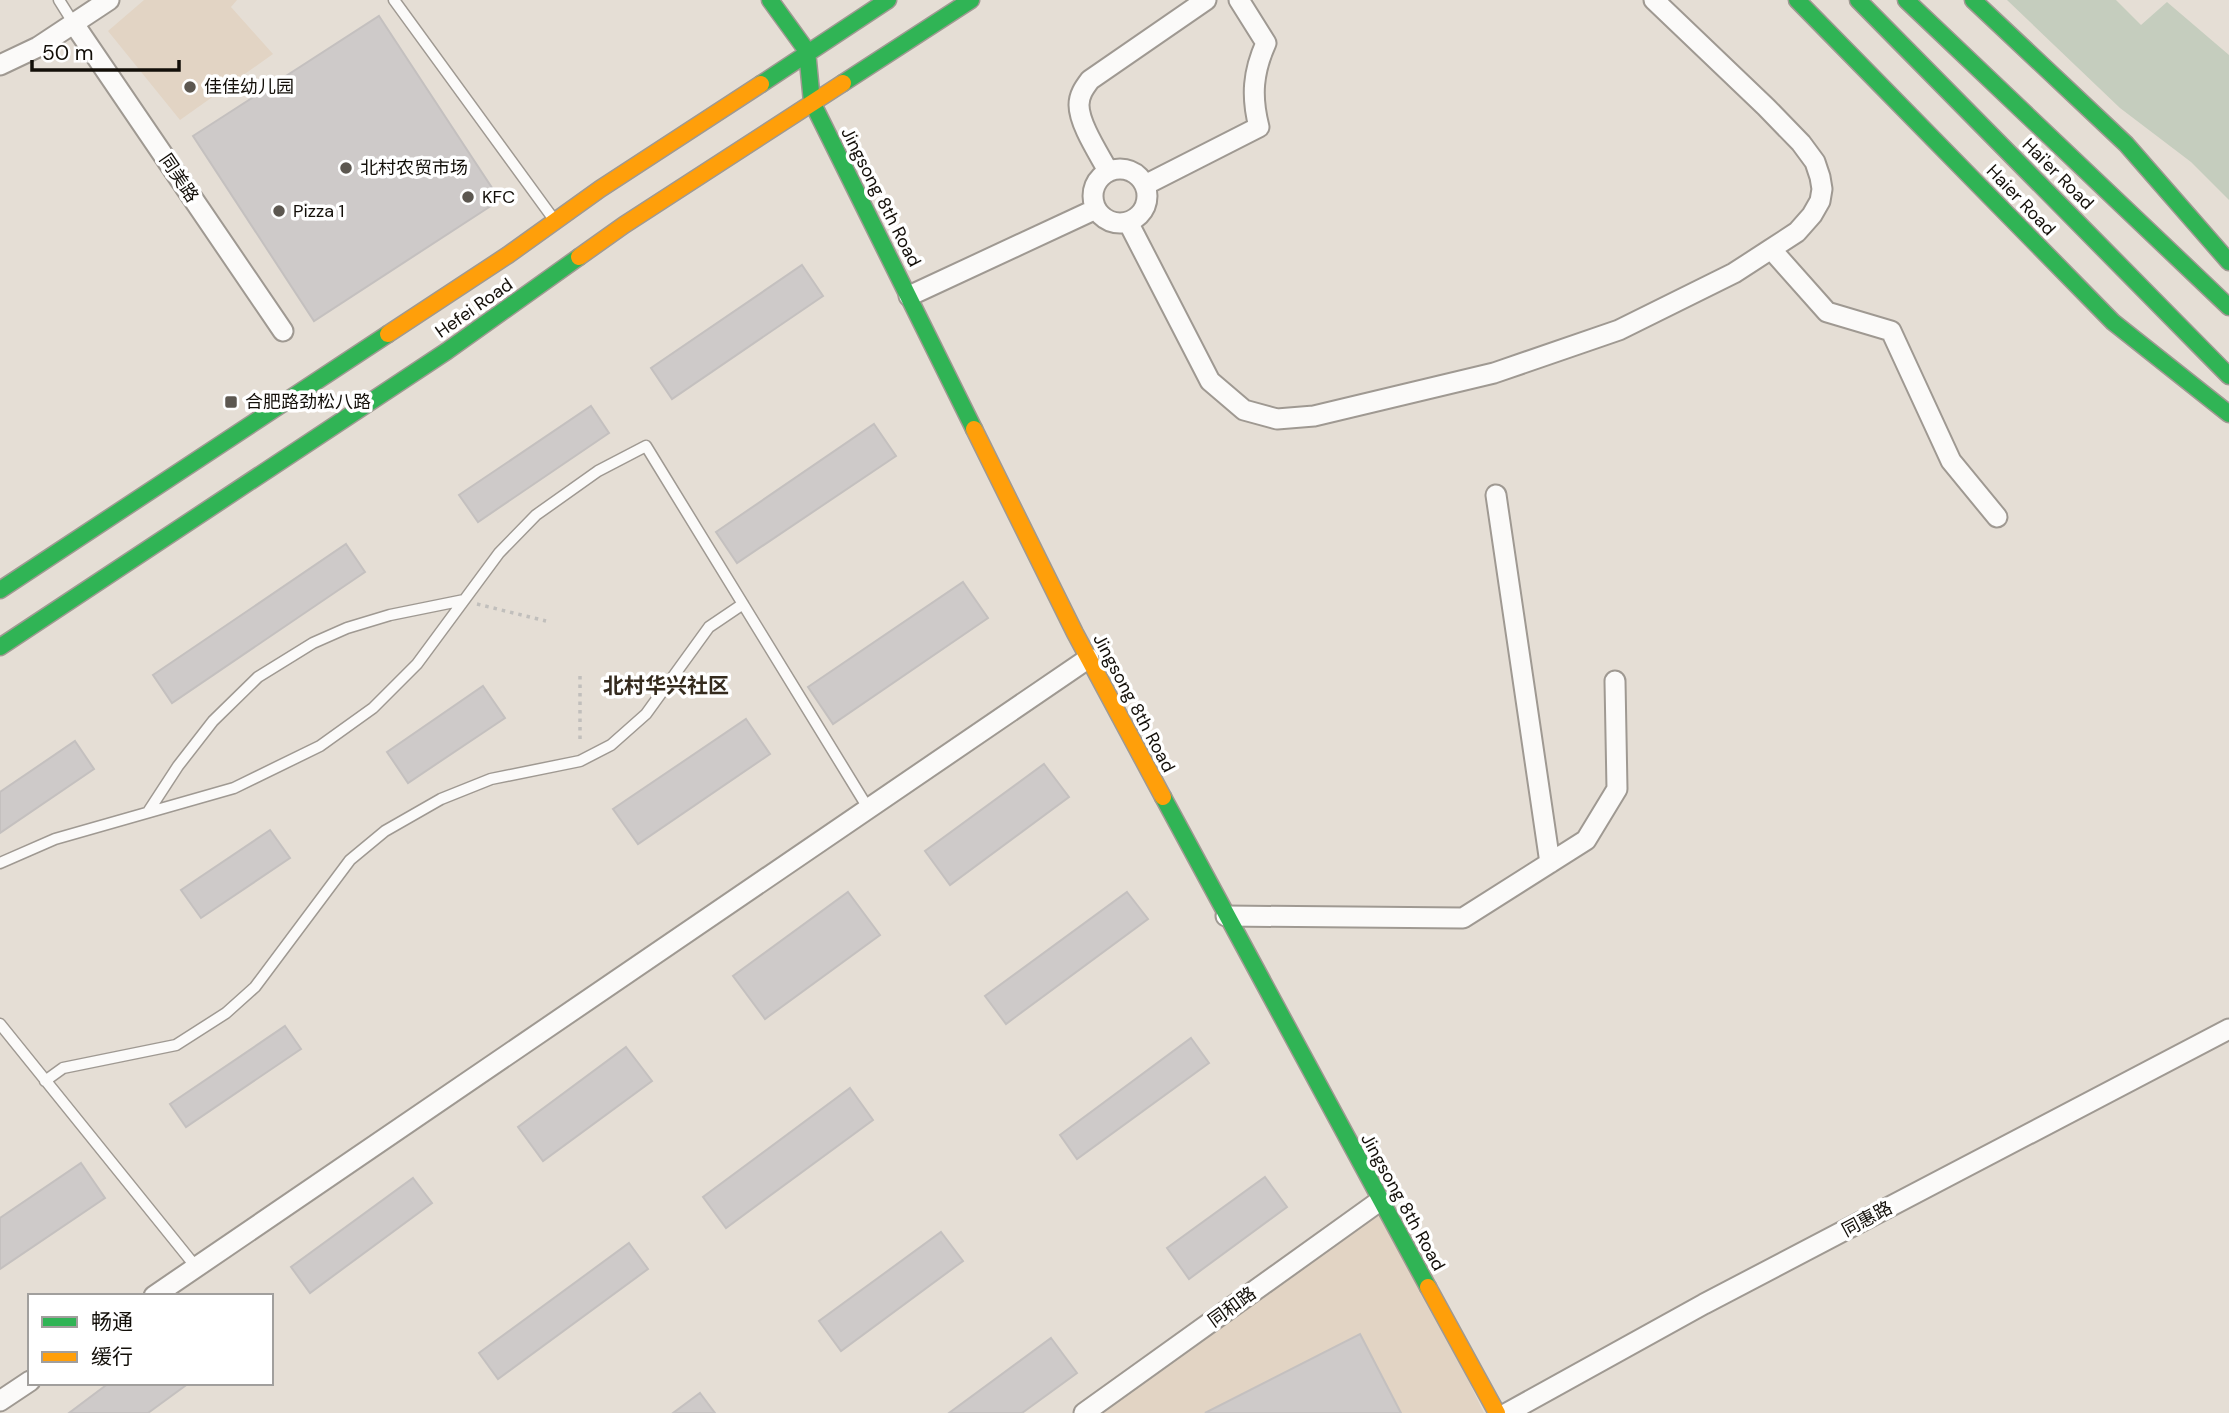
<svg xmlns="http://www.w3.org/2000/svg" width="2229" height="1413" font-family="'DM Sans','Noto Sans SC',sans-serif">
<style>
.built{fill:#e2d4c4}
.green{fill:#c5cdbe}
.building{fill:#cecac9;stroke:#c4c0bf;stroke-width:2}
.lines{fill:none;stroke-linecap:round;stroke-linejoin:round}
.lane-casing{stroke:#9f9992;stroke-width:13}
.street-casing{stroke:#9f9992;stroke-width:23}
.fast-casing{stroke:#9f9992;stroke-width:19}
.slow-casing{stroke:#9f9992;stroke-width:19}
.path{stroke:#c1bfbc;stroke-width:3.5;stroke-dasharray:3.5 5;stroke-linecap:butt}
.lane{stroke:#fbfaf9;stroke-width:10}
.street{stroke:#fbfaf9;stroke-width:19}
.fast{stroke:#30b455;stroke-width:16}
.slow{stroke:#ff9f0a;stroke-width:16}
.poi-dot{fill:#5c5750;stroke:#fff;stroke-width:2.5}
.labels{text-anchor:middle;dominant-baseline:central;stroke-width:7;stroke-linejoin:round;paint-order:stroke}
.poi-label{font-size:18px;fill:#130f09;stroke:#fff;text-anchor:start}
.street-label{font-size:18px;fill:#130f09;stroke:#fff}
.quarter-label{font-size:21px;font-weight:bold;fill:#352b1e;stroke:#fff}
</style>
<rect width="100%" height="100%" fill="#e5ded5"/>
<path class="built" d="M 144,0 L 237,0 L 231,7 L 273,54 L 180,120 L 108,31 Z
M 1381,1200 L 1484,1413 L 1084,1413 Z"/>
<path class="green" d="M 2007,0 L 2116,0 L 2141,25 L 2167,2 L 2229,55 L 2229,200 L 2191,162 L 2120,108 Z"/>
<path class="building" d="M 379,16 L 500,200 L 314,321 L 193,136 Z
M 802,265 L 823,296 L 672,399 L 651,368 Z
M 591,406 L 609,433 L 478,522 L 459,495 Z
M 874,424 L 896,456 L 737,563 L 716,532 Z
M 346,544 L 365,572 L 172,703 L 153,675 Z
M 963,582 L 988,618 L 833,724 L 808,687 Z
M 483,686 L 505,718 L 408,783 L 387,752 Z
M 746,719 L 770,754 L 638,844 L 613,809 Z
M 75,741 L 94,769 L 0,833 L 0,792 Z
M 1044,764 L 1069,797 L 950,885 L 925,851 Z
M 270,830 L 290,858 L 201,918 L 181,890 Z
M 848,892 L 880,935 L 765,1019 L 733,976 Z
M 1127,892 L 1148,919 L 1006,1024 L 985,996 Z
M 285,1026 L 301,1049 L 186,1127 L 170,1104 Z
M 1191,1038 L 1209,1063 L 1077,1159 L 1060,1135 Z
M 626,1047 L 652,1081 L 543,1161 L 518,1127 Z
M 850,1088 L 873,1120 L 726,1228 L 703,1197 Z
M 81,1163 L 105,1198 L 0,1269 L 0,1218 Z
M 1265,1177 L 1287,1207 L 1189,1279 L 1167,1248 Z
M 413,1178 L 432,1203 L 310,1293 L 291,1267 Z
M 941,1232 L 963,1261 L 841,1351 L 819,1321 Z
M 629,1243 L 648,1269 L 498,1379 L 479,1353 Z
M 1360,1334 L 1401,1413 L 1205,1413 Z
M 1051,1338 L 1077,1373 L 1022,1413 L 949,1413 Z
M 109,1383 L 189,1383 L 148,1413 L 69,1413 Z
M 700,1393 L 715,1413 L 673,1413 Z"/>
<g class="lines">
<defs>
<path id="lane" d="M 59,0 L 74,24
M 394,0 L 555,221
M 148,812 L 178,766 L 213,721 L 258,677 L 313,643 L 347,628 L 390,615 L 464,600
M 0,863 L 55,839 L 234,788 L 320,746 L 373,708 L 417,664 L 499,553 L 536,515 L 598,471 L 646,446 L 868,808
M 0,1024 L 196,1267
M 45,1081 L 63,1068 L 176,1045 L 226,1013 L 255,987 L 350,860 L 385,831 L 441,799 L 491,779 L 580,761 L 611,745 L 646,714 L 709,627 L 743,604"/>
<path id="street" d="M 74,24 L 283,331
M 0,65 L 38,47 L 109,0
M1093 196a27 27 0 1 1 54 0a27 27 0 1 1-54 0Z
M 1108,171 C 1099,154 1079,124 1079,105 C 1079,95 1084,88 1090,80 L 1206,0
M 1145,185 L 1259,127 C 1251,96 1253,72 1266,43 L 1239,0
M 1128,222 L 1210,381 L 1244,410 L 1277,419 L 1314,416 L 1494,373 L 1619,330 L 1734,273 L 1771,249 L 1797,232 L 1812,215 L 1820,201 L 1822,189 L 1820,177 L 1815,162 L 1801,143 L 1766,107 L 1654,0
M 1771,249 L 1827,312 L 1891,331 L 1951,461 L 1997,517
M 909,296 L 1096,209
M 1496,495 L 1550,863
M 1226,916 L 1463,918 L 1586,840 L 1617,789 L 1615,681
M 154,1296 L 1089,658
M 0,1401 L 30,1381
M 1084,1413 L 1381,1200
M 1507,1413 L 1704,1304 L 2229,1029"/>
<path id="fast" d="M 770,0 L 807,51 L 812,102 L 974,429
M 1797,0 L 2113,322 L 2229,414
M 1858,0 L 2229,376
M 1906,0 L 2229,307
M 1973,0 L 2126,144 L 2229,262
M 843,83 L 971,0
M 761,84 L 888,0
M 0,590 L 388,334
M 0,647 L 447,351 L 579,257
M 1163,797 L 1428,1287"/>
<path id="slow" d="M 579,257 L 624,225 L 843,83
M 388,334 L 508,255 L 600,189 L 761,84
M 974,429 L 1075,633 L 1163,797
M 1428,1287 L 1497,1413"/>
</defs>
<use href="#lane" class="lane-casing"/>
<use href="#street" class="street-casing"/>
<use href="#fast" class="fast-casing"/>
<use href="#slow" class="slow-casing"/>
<path class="path" d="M 477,604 L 546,621
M 580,676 L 580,744"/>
<use href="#lane" class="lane"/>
<use href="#street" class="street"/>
<use href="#fast" class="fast"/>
<use href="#slow" class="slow"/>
</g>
<g class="poi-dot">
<circle cx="190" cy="87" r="7"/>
<circle cx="346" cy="168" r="7"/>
<circle cx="468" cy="197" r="7"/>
<circle cx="279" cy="211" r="7"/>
<rect x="224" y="395" width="14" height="14" rx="3.5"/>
</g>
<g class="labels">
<g class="poi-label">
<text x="204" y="87">佳佳幼儿园</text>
<text x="360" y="168">北村农贸市场</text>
<text x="482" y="197">KFC</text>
<text x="293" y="211">Pizza 1</text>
<text x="245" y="402">合肥路劲松八路</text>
</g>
<g class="street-label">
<text transform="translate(2058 174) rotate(45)">Hai'er Road</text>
<text transform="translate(179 178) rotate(56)">同美路</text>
<text transform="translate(881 197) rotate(63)">Jingsong 8th Road</text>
<text transform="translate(2021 200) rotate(46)">Haier Road</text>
<text transform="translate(474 308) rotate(-35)">Hefei Road</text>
<text transform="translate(1134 703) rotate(62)">Jingsong 8th Road</text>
<text transform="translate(1403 1202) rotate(61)">Jingsong 8th Road</text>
<text transform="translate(1867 1219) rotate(-28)">同惠路</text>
<text transform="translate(1232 1307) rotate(-36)">同和路</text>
</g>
<g class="quarter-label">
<text x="666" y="686">北村华兴社区</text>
</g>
</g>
<rect x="28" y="1294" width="245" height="91" fill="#ffffff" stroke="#a19f9d" stroke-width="2"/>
<rect x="42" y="1317" width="35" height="10" fill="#30b455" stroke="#a19f9d" stroke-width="2"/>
<text x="91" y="1329" font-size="21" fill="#130f09">畅通</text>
<rect x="42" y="1352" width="35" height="10" fill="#ff9f0a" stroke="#a19f9d" stroke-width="2"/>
<text x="91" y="1364" font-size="21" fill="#130f09">缓行</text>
<path d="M32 60v10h147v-10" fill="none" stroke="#130f09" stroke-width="3.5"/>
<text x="42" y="60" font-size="21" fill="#130f09" stroke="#ffffff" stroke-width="5" paint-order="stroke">50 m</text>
</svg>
